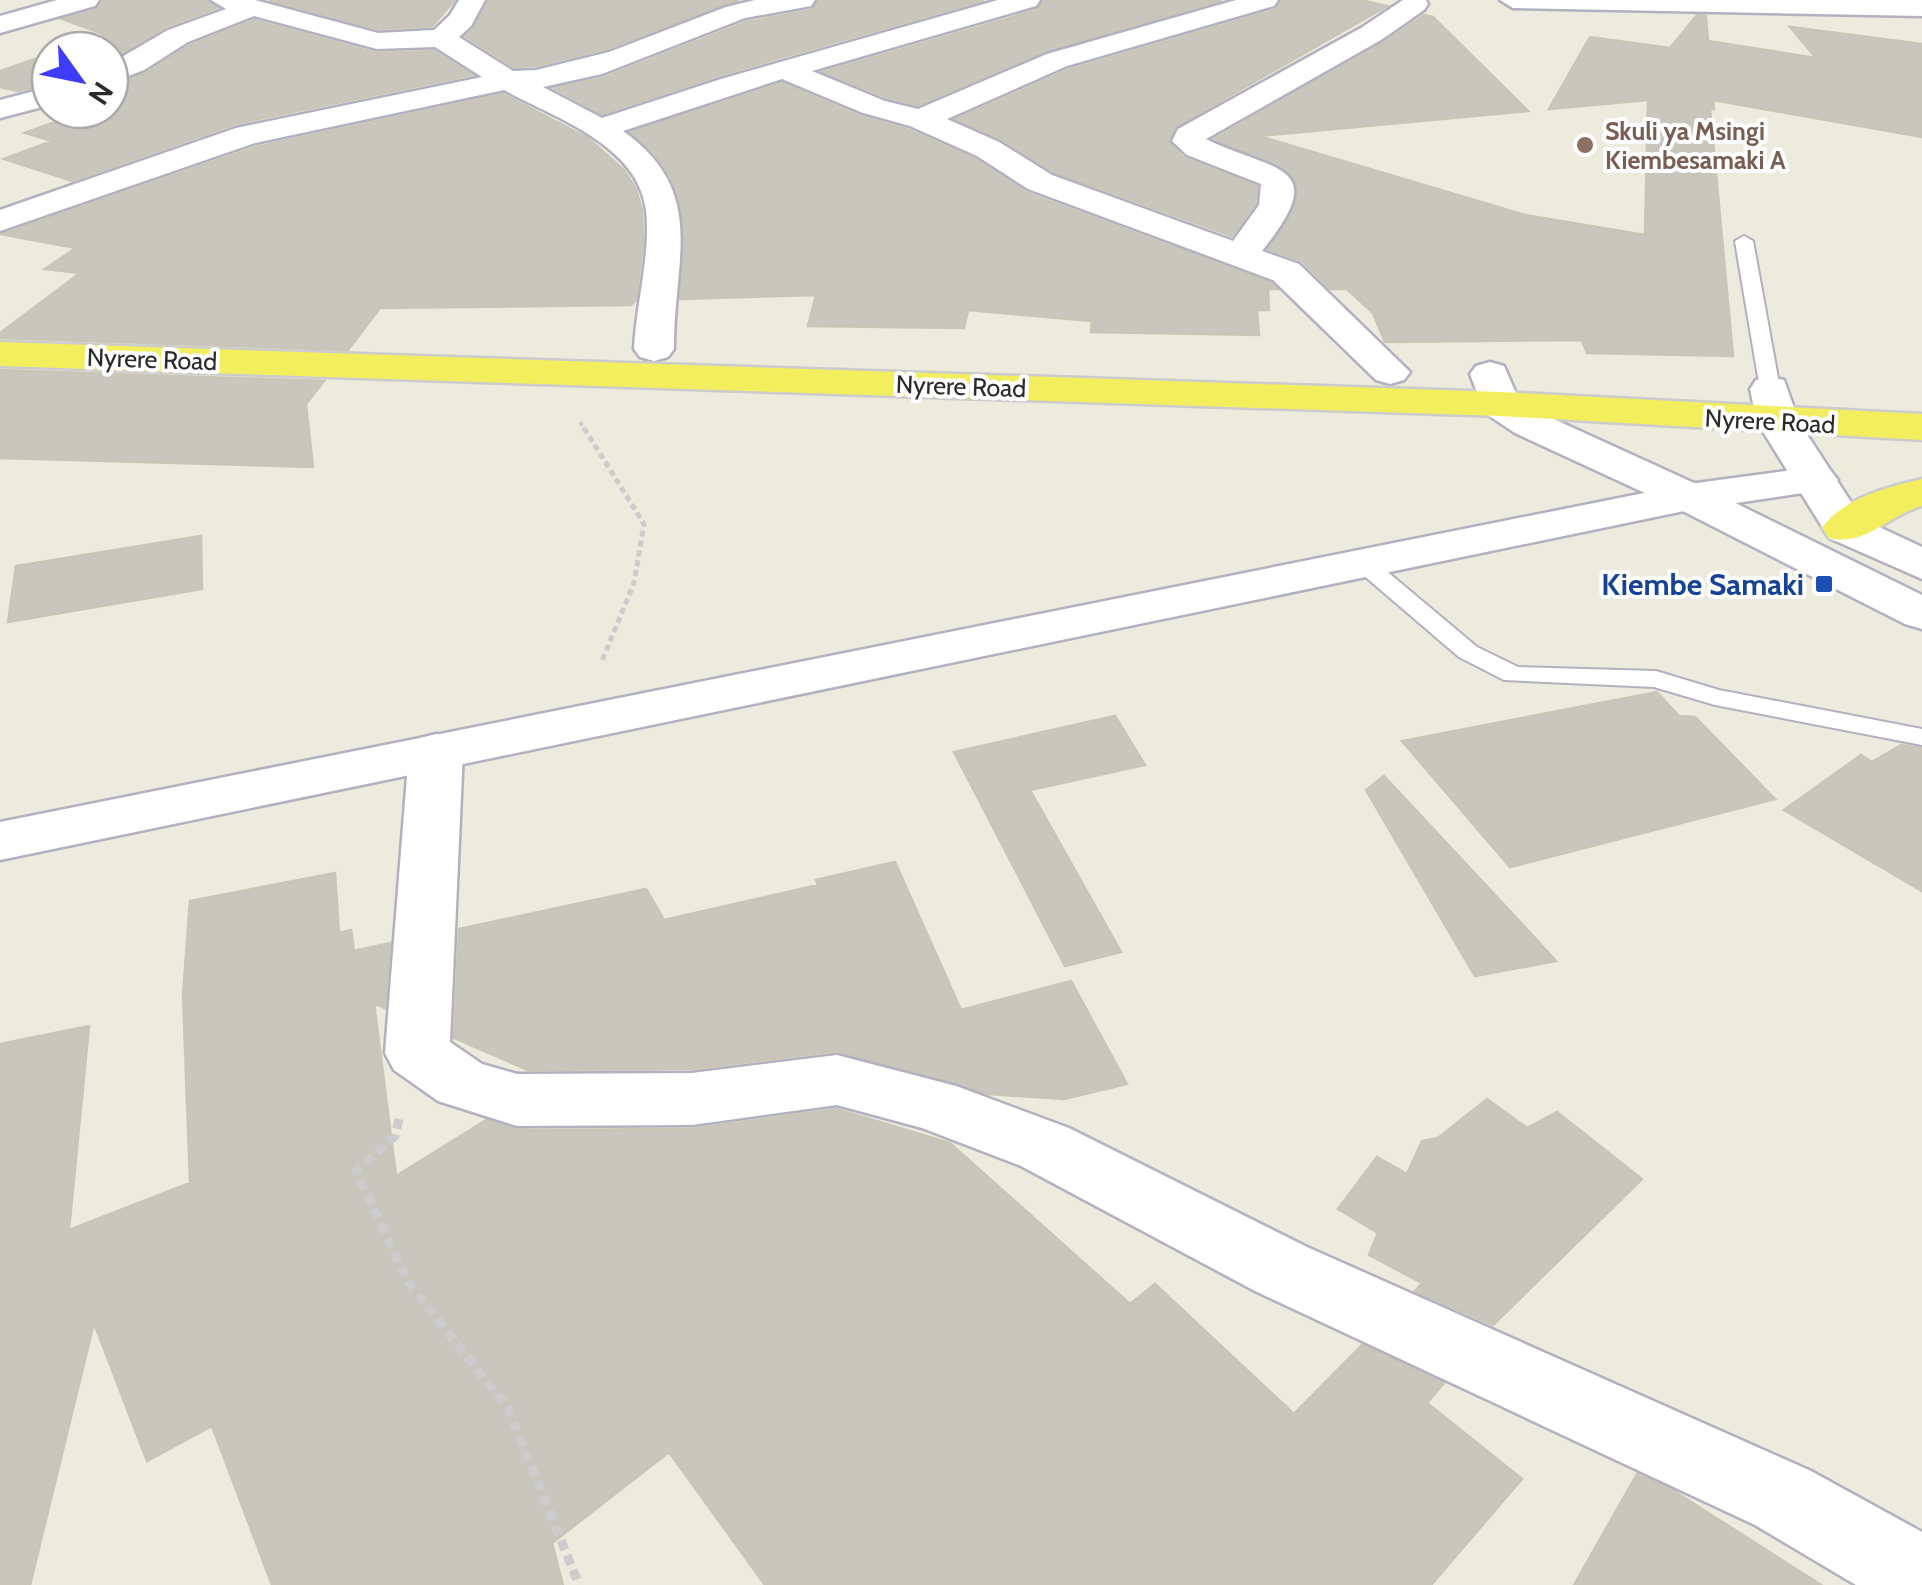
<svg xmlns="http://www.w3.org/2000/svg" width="1922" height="1585" font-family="Cabin,sans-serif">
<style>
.building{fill:#c9c6bd;stroke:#c9c6b7;stroke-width:2.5}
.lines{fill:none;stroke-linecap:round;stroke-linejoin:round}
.service-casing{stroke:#b1b1bf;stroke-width:4}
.minor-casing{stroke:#b1b1bf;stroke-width:5}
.tertiary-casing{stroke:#b1b1bf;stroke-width:5}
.secondary-casing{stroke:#b1b1bf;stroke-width:5}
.primary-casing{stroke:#ccc;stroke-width:5}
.path-far2{stroke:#ccc;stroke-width:4;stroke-dasharray:4 2.5;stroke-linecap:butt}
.path-far1{stroke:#ccc;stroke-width:5;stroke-dasharray:6 4;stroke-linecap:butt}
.path{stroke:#ccc;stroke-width:9;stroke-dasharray:10 6;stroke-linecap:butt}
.service{fill:#fff;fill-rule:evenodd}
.minor{fill:#fff;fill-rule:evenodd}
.tertiary{fill:#fff;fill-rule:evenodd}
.secondary{fill:#fff;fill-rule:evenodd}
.primary{fill:#f2ee5e;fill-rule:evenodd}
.education-dot{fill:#8d6e63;stroke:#fff;stroke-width:4}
.transit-dot{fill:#1a4fb4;stroke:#fff;stroke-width:4}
.labels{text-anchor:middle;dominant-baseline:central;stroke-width:8;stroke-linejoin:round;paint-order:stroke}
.far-education-label{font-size:25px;font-weight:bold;fill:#785e54;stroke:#fff;text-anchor:start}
.far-street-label{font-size:25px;fill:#2b2b2b;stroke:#fff}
.transit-label{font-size:30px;font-weight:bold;fill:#164399;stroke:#fff;text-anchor:end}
</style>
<rect width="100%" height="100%" fill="#edeade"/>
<path class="building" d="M 103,0 L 207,0 L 217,8 L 167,26 L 110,60 L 110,50 L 63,50 L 106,35 L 62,19 L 96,10 Z
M 269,0 L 455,0 L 432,26 L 378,29 Z
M 489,0 L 739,0 L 608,48 L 535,66 L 514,67 L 465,36 L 474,28 Z
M 819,0 L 984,0 L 720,75 L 602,114 L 554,88 L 603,78 L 746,22 L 812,10 Z
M 1044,0 L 1222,0 L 1046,51 L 918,105 L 886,97 L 823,72 L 1037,10 Z
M 1282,0 L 1360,0 L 1387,6 L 1175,127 L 1168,142 L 1184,158 L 1257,186 L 1255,204 L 1232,236 L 1054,172 L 1001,139 L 956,119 L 1068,70 L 1275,10 Z
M 1424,15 L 1433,17 L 1528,111 L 1259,136 L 1525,215 L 1645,235 L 1648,100 L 1549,109 L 1590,37 L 1670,48 L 1697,15 L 1706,16 L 1708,41 L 1816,58 L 1790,27 L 1922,44 L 1922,137 L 1713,100 L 1714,109 L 1710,109 L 1733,356 L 1587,353 L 1582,340 L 1385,342 L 1373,313 L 1347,289 L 1330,289 L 1302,261 L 1268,249 L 1296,202 L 1297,185 L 1289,172 L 1214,139 L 1383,43 Z
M 254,20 L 376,53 L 434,51 L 472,75 L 235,124 L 72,181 L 4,159 L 52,141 L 25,133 L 88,110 L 110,110 L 110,86 L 146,73 L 190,45 Z
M 50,54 L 50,84 L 18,91 L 0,87 L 0,71 Z
M 782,83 L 862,117 L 909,130 L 975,159 L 1027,193 L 1271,283 L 1277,289 L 1268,289 L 1269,310 L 1257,310 L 1259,335 L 1091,332 L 1092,321 L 968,310 L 964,328 L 808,326 L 816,295 L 680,299 L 684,230 L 680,202 L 670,176 L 653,152 L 630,132 Z
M 503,94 L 588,138 L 624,170 L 636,189 L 642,211 L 643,244 L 636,300 L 631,305 L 380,308 L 348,350 L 0,338 L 0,333 L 80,273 L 45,269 L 76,248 L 0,234 L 256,147 Z
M 0,370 L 324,381 L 306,404 L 313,467 L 0,458 Z
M 201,536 L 202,589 L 8,622 L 16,566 Z
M 1657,692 L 1679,716 L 1695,717 L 1775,799 L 1510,867 L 1402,741 Z
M 1115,716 L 1145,765 L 1030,790 L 1121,952 L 1065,966 L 954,752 Z
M 1901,745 L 1922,748 L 1922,891 L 1784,810 L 1861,755 L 1872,762 Z
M 1384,776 L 1511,912 L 1556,961 L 1475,976 L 1366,790 Z
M 895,862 L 961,1010 L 1071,981 L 1127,1084 L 1064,1099 L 988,1094 L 837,1051 L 692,1069 L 528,1070 L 454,1038 L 459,929 L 646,889 L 664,920 L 818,885 L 816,880 Z
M 335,873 L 339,933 L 351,930 L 354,951 L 390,943 L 385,1008 L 374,1003 L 396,1176 L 486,1120 L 517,1130 L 692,1129 L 837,1109 L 950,1143 L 1130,1304 L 1155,1284 L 1294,1414 L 1362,1345 L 1444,1383 L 1427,1403 L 1522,1479 L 1431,1585 L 765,1585 L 669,1452 L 552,1543 L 563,1585 L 272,1585 L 212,1426 L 147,1461 L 94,1323 L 30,1585 L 0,1585 L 0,1044 L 89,1026 L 69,1230 L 190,1183 L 183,995 L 190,901 Z
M 1487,1099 L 1527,1128 L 1557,1112 L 1642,1179 L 1493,1325 L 1415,1291 L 1422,1283 L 1369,1255 L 1378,1233 L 1338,1209 L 1377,1157 L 1407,1174 L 1422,1141 L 1438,1138 Z
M 1637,1474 L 1674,1491 L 1821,1585 L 1574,1585 Z"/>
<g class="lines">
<defs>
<path id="service" d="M 1744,236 L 1753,241 L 1780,389 L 1770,395 L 1760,389 L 1735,241 Z
M 1363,556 L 1371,558 L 1477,647 L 1518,667 L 1656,671 L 1719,690 L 1922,729 L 1922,745 L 1715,705 L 1654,687 L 1504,680 L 1459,657 L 1355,568 L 1351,563 Z"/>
<path id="minor" d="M 57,0 L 99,0 L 95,6 L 0,33 L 0,16 Z
M 211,0 L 255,0 L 378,33 L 434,30 L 450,15 L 459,0 L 485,0 L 471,26 L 459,37 L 513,71 L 536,70 L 609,52 L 726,7 L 755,0 L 815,0 L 811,6 L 745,18 L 602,74 L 543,87 L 602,118 L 721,79 L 998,0 L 1040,0 L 1036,6 L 812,71 L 885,101 L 918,109 L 1047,54 L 1236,0 L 1278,0 L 1274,6 L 1067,66 L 947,119 L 999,142 L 1052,175 L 1233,241 L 1259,205 L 1261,184 L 1187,155 L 1172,141 L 1178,129 L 1361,28 L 1403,0 L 1426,0 L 1428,4 L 1424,10 L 1381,40 L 1206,139 C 1272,172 1334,162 1262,251 L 1299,264 L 1410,372 L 1404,380 L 1390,384 L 1376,380 L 1273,280 L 1028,189 L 977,156 L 910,126 L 863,113 L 782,79 L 623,131 C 709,192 673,261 674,349 L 668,357 L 654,361 L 640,357 L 634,349 C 636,303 651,255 646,210 C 638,144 553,117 504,90 L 255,143 L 0,231 L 0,210 L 236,128 L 482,77 L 435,47 L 377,49 L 254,16 L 188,42 L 144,70 L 110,83 L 110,64 L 168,30 L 226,9 Z
M 1500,0 L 1922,0 L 1922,16 L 1513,8 Z
M 50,87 L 50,105 L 0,118 L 0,100 Z
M 436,734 L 455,739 L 463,751 L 450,1042 L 482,1064 L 517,1074 L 692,1073 L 837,1055 L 956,1086 L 1069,1128 L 1307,1247 L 1811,1471 L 1922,1532 L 1922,1585 L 1856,1585 L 1755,1525 L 1255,1291 L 1021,1166 L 922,1128 L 837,1105 L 692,1125 L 517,1126 L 438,1101 L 394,1070 L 385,1053 L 409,751 L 417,739 Z"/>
<path id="tertiary" d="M 1816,467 L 1831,471 L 1838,480 L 1831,489 L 1689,510 L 0,860 L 0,822 L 1689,484 Z"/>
<path id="secondary" d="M 1490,362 L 1504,366 L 1518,398 L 1545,415 L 1705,488 L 1922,595 L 1922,629 L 1905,624 L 1673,506 L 1515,433 L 1485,413 L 1470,374 L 1476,366 Z
M 1770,377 L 1784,380 L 1799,422 L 1862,519 L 1922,547 L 1922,579 L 1829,538 L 1757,422 L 1750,389 L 1756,380 Z"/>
<path id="primary" d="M 0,342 L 1500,392 L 1922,414 L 1922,440 L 1500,416 L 0,366 Z
M 1922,479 L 1922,506 C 1888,515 1866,547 1829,538 L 1822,528 C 1843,498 1888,487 1922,479 Z"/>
</defs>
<use href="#service" class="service-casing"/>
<use href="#minor" class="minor-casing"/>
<use href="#tertiary" class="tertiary-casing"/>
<use href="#secondary" class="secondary-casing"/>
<use href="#primary" class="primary-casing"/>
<path class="path-far2" d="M 580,422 L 585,430"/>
<path class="path-far1" d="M 584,428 L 644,524 L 634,583 L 601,663"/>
<path class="path" d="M 399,1119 L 395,1136 L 356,1171 L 408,1282 L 508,1408 L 579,1585"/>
<use href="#service" class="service"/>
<use href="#minor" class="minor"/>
<use href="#tertiary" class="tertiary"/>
<use href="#secondary" class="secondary"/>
<use href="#primary" class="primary"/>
</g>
<circle class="education-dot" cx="1585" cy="145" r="10"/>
<rect class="transit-dot" x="1814" y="574" width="20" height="20" rx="5"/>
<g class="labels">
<g class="far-education-label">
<text x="1605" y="131">Skuli ya Msingi<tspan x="1605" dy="29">Kiembesamaki A</tspan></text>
</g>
<g class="far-street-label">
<text transform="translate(152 359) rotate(2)">Nyrere Road</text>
<text transform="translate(961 386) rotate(2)">Nyrere Road</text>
<text transform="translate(1770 421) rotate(3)">Nyrere Road</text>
</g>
<g class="transit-label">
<text x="1804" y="584">Kiembe Samaki</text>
</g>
</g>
<g transform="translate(80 80) rotate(123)"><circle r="48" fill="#ffffff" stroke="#aaaaaa" stroke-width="2.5"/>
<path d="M0-8L18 38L0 25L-18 38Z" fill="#403cfc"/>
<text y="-15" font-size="28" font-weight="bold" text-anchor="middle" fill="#2b2b2b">N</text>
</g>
</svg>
